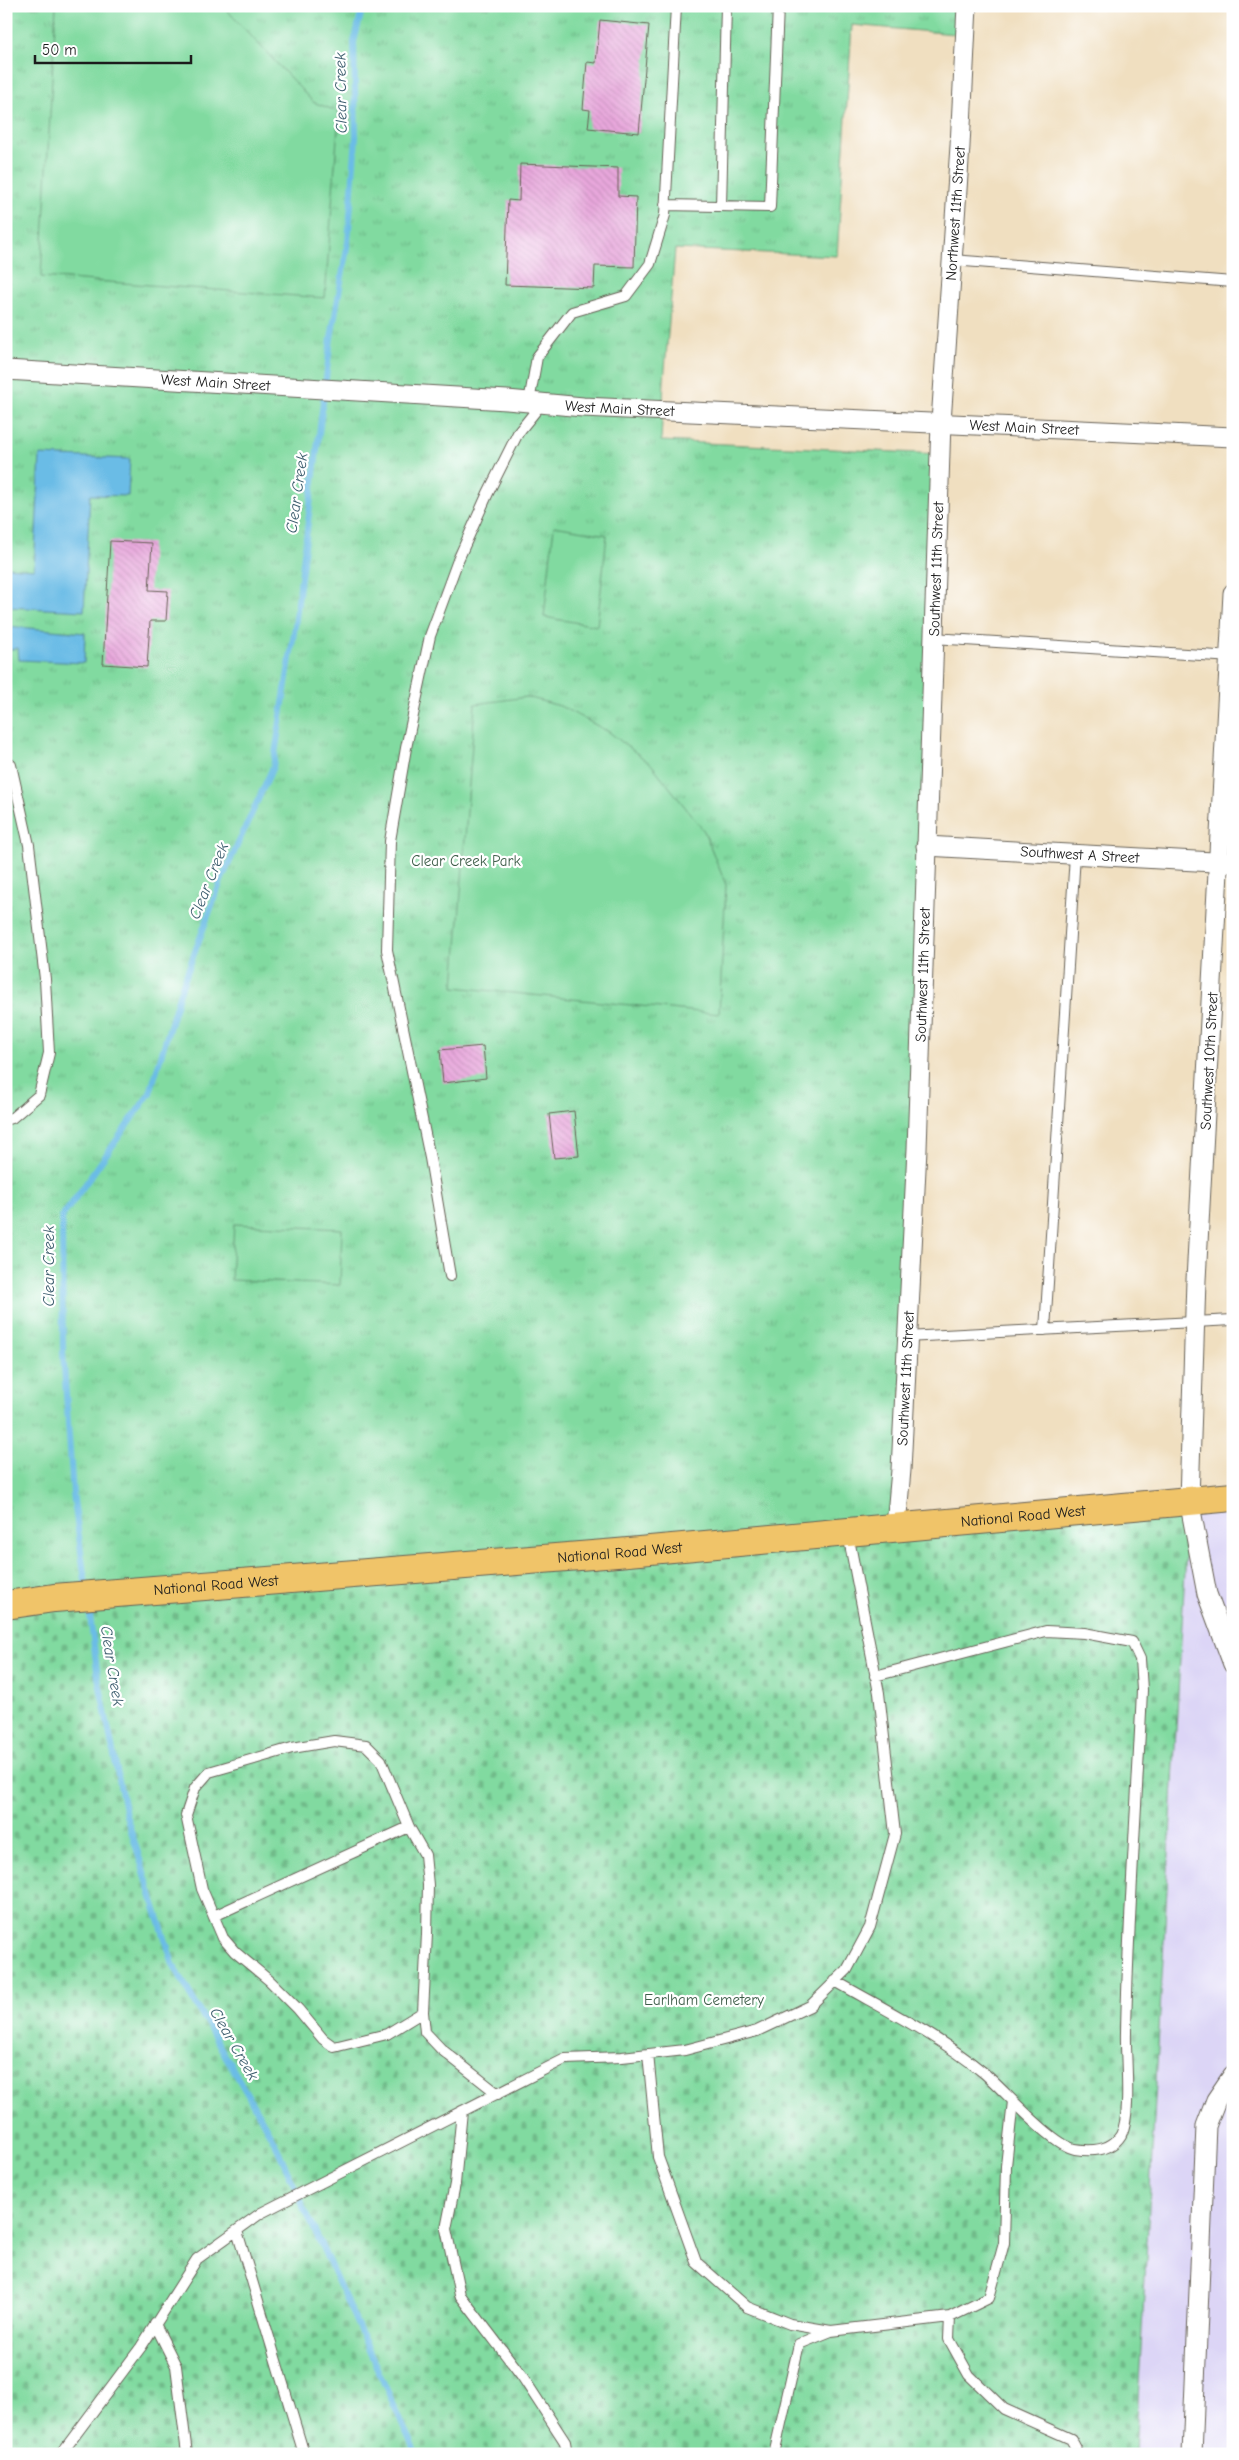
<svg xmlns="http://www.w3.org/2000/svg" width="1239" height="2460" font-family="'Comic Neue',sans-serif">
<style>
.built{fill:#dcd5f6}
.cemetery{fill:url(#cemetery-stones);stroke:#4e7b5e}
.park{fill:url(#park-tufts);stroke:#4e7b5e}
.garden{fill:#81daa0;stroke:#4e7b5e}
.water{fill:#6abce6;stroke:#436c81}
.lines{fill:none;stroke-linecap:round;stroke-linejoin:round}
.stream{stroke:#6abce6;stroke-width:6}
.building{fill:url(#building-back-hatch)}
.service-casing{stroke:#666055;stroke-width:12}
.minor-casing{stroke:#666055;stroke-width:21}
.primary-casing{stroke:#666055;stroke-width:30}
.service{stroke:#fff;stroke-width:10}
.minor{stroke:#fff;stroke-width:19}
.primary{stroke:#f0c469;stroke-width:28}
.labels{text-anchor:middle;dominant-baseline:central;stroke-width:4.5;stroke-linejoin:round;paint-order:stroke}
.street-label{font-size:15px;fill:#1c1c1c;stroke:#fff}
.park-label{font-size:15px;fill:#3f5e4a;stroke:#fff}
.water-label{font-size:16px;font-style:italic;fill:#3b5c6d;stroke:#fff}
</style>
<defs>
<pattern id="cemetery-stones" width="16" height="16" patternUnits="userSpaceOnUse" patternTransform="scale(1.25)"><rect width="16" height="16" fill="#81daa0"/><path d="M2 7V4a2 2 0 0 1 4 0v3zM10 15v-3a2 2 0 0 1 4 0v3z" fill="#6fba89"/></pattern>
<pattern id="park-tufts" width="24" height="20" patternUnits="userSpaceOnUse" patternTransform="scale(1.25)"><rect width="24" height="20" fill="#81daa0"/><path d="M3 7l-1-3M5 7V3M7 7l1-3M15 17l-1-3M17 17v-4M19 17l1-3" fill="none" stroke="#6fba89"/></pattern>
<pattern id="building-back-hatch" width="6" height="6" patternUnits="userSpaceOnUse" patternTransform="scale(1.25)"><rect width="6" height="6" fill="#e8a7dc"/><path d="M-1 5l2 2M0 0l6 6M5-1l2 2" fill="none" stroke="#c68fbc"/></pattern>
</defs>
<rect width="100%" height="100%" fill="#fff"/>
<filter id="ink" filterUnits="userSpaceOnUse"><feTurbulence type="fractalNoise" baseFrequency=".02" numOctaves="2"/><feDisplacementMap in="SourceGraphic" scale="10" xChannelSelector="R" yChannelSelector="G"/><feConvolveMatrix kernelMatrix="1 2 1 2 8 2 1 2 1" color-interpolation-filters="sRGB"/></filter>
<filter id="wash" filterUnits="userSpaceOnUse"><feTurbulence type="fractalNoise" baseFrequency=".0096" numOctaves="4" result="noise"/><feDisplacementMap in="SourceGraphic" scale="20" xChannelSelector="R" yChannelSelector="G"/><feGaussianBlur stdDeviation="1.12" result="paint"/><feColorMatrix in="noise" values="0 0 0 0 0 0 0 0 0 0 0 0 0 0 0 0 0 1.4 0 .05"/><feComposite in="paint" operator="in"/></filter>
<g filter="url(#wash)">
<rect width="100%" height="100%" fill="#f0dfc0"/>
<path class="built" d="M 1233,1497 L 1233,2454 L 1135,2454 L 1189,1500 Z"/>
<path class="cemetery" d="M 1189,1500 L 1135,2454 L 6,2454 L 6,1605 Z"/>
<path class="park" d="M 6,6 L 967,6 L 966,35 L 852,25 L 837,256 L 675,249 L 664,381 L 661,441 L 940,454 L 896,1526 L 6,1605 Z"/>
<path class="garden" d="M 56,6 L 223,6 L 313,102 L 339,112 L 325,298 L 41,277 Z
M 554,526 L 607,535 L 597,626 L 544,617 Z
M 527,697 L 560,706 L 609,732 L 652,765 L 704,831 L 726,885 L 719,1014 L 454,987 L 475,704 Z
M 234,1224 L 342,1229 L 340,1285 L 231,1280 Z"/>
<path class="water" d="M 40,455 L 130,459 L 128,496 L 90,495 L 84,611 L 6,607 L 6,567 L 34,569 Z
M 6,626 L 85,633 L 84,663 L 19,660 L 18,648 L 6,651 Z"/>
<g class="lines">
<path class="stream" d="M 86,1588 L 73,1493 L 63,1352 L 62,1217 L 150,1093 L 180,992 L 221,881 L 273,767 L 295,626 L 331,338 L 348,242 L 356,137 L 354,42 L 363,6
M 88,1601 L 98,1677 L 126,1815 L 173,1964 L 274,2141 L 416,2454"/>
</g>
<g id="blocks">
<path class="building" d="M 600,20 L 649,25 L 639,133 L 588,128 L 590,110 L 583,109 L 587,62 L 596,63 Z
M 520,164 L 618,168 L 618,196 L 636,197 L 634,267 L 595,266 L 594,288 L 505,285 L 508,200 L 519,201 Z
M 110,541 L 152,543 L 149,590 L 168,591 L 166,621 L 150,621 L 147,667 L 103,664 Z
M 483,1046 L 486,1078 L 443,1083 L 440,1050 Z
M 574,1111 L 579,1156 L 554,1158 L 549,1114 Z"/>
</g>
</g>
<g filter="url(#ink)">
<use href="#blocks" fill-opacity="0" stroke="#666055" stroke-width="1"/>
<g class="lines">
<defs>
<path id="service" d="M 665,205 L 770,207 L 778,6
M 721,206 L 726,6
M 952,260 L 1233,282
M 529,402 L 537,357 L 572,312 L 626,296 L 650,264 L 665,215 L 676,6
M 933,638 L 1233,657
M 6,761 L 11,765 L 29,845 L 45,979 L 49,1053 L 39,1095 L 12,1118 L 6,1119
M 450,1276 L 430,1158 L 387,950 L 390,841 L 406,748 L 430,636 L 458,560 L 488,493 L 518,433 L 542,403
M 1045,1330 L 1075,855
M 906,1337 L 1233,1320
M 214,1916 L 409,1827
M 835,1981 C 886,2010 939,2036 984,2073 C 1004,2090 1052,2145 1075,2149 C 1093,2152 1111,2151 1121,2135 C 1132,2114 1125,2057 1126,2032 C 1128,1918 1137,1804 1142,1690 L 1140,1659 L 1132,1642 L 1084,1633 L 1046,1631 L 875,1676
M 423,2012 L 387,2034 L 334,2047 L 323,2039 L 298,2009 L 270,1981 L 235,1952 L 223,1938 L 202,1889 L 186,1815 L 195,1788 L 209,1772 L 292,1748 L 334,1741 L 366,1745 L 381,1760 L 409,1827 L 425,1855 L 428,1885 L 427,1934 L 423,2012 L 425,2032 L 441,2049 L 498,2094
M 648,2054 L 658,2157 L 696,2262 L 747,2307 L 790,2324 L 831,2331
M 1013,2101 L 1006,2166 L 1004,2243 L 989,2298 L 950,2317 L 949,2339 L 969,2375 L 1004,2409 L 1071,2439 L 1079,2454
M 462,2111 L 455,2184 L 446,2229 L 460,2295 L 522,2376 L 565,2442 L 567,2454
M 237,2231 L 304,2454
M 155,2324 L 176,2366 L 187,2454
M 61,2454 L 141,2347 L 197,2259 L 261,2213 L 565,2059 L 622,2057 L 685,2050 L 757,2031 L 810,2006 L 847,1970 L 870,1927 L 895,1834 L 879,1693 L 848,1534
M 774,2454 L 799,2344 L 831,2331 L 950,2317"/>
<g id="minor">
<path id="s1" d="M 6,370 L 507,400 L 583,407 L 1233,437"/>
<path d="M 1233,593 L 1196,1280 L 1189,1500 L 1207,1594 L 1233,1664"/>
<path id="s2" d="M 926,846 L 1232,863"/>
<path id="s3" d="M 896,1526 L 901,1470 L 917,1149 L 941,422 L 960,146 L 967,6"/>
<path d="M 1192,2454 L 1206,2126 L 1216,2100 L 1233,2075"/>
</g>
<g id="primary">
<path id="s4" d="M 6,1605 L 54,1598 L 617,1553 L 1233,1497"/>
</g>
</defs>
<use href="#service" class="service-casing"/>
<use href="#minor" class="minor-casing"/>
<use href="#primary" class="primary-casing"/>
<use href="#service" class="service"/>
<use href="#minor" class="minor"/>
<use href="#primary" class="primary"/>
</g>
</g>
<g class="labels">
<g class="street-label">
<text stroke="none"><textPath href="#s3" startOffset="1314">Northwest 11th Street</textPath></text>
<text stroke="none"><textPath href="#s1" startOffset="210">West Main Street</textPath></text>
<text stroke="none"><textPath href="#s1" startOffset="615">West Main Street</textPath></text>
<text stroke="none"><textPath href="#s1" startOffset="1020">West Main Street</textPath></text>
<text stroke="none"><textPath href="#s3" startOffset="958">Southwest 11th Street</textPath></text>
<text stroke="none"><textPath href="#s2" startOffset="154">Southwest A Street</textPath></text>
<text stroke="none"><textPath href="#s3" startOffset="552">Southwest 11th Street</textPath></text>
<text transform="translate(1209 1061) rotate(-87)">Southwest 10th Street</text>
<text stroke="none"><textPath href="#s3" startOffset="148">Southwest 11th Street</textPath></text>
<text stroke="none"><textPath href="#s4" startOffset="1021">National Road West</textPath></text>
<text stroke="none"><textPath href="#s4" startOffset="616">National Road West</textPath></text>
<text stroke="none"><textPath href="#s4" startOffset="211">National Road West</textPath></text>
</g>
<g class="park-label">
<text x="466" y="861">Clear Creek Park</text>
<text x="704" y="2000">Earlham Cemetery</text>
</g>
<g class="water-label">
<text transform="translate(341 93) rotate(-91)">Clear Creek</text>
<text transform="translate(297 493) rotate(-82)">Clear Creek</text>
<text transform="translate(209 881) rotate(-68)">Clear Creek</text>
<text transform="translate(49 1266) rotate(-90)">Clear Creek</text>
<text transform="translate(112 1666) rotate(81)">Clear Creek</text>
<text transform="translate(234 2044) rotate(60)">Clear Creek</text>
</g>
</g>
<rect width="1239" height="2460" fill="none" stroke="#fff" stroke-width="25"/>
<path d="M35 55v8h156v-8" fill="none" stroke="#1c1c1c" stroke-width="2.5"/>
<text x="42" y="55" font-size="15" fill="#1c1c1c" stroke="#ffffff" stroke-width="4" paint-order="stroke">50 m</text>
</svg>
